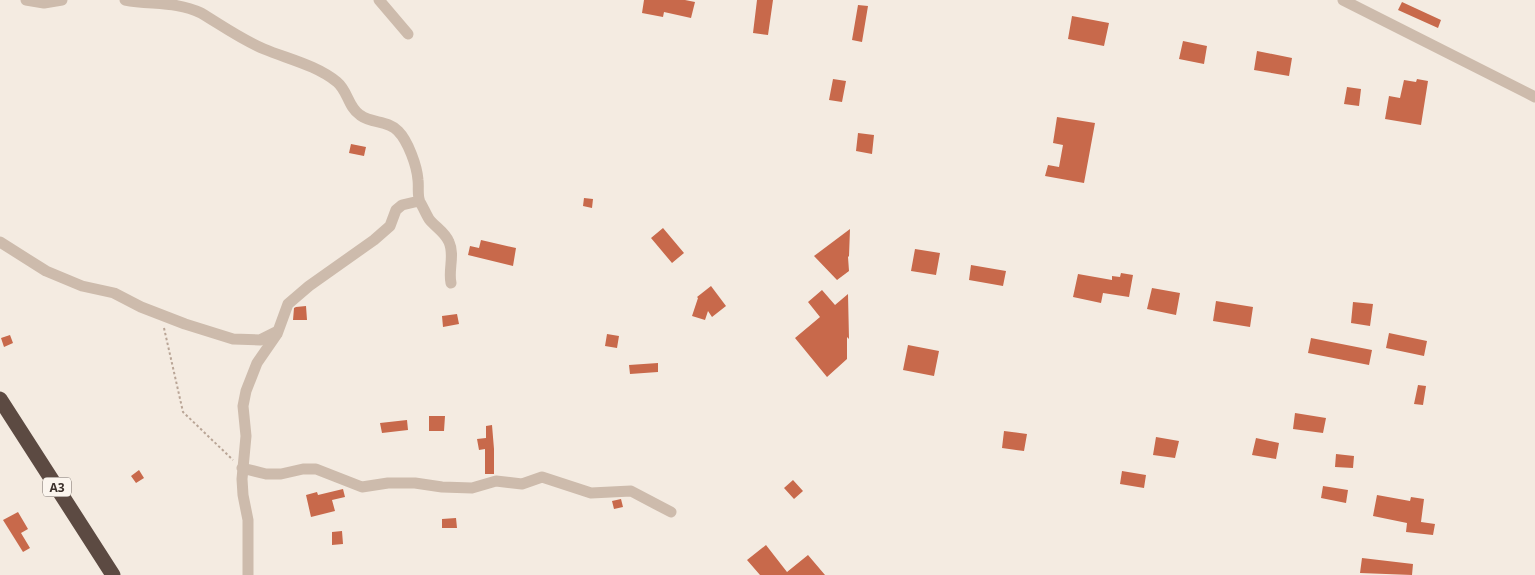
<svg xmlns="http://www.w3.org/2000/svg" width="1535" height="575" font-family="'Open Sans',sans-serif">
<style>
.building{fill:#c8694b}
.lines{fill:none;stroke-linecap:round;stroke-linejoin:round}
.path{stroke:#b9a596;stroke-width:2;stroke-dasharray:2.5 2.5;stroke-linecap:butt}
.street{stroke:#cdbbac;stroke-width:11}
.highway{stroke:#5c4a42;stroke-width:15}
.labels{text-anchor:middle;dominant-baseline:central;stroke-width:4;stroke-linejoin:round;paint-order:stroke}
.shield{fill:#fbf5ee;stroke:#756b66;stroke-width:1}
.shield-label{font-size:12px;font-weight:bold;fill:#3b302b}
</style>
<rect width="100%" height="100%" fill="#f4ebe1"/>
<path class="building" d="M 644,0 L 685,0 L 695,2 L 691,18 L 664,12 L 663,17 L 642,13 Z
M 757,0 L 773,0 L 768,35 L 753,33 Z
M 1402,2 L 1441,20 L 1438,28 L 1398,10 Z
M 858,5 L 868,6 L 862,42 L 852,40 Z
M 1072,16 L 1109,23 L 1104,46 L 1068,39 Z
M 1183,41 L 1207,46 L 1204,64 L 1179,59 Z
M 1257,51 L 1292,58 L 1289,76 L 1254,70 Z
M 833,79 L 846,81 L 842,102 L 829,100 Z
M 1417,79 L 1428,81 L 1421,125 L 1385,119 L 1389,96 L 1400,98 L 1404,80 L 1416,82 Z
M 1347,87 L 1361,89 L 1359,106 L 1344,104 Z
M 1057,117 L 1095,123 L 1084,183 L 1045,176 L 1048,165 L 1059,167 L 1063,145 L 1053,143 Z
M 858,133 L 874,135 L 872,154 L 856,151 Z
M 351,144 L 366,147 L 364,156 L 349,153 Z
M 584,198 L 593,199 L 592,208 L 583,206 Z
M 663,228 L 684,253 L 672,263 L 651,238 Z
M 850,229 L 849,256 L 848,257 L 849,271 L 837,280 L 814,256 Z
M 481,240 L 516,248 L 513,266 L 468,255 L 470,246 L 479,248 Z
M 915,249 L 940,253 L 936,275 L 911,271 Z
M 971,265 L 1006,271 L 1003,286 L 969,280 Z
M 1121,273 L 1133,275 L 1129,297 L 1103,293 L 1101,303 L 1073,297 L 1078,274 L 1112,280 L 1112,276 L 1120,277 Z
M 711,286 L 726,306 L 712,317 L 708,311 L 705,320 L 692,316 L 698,298 L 697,297 Z
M 1152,288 L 1180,293 L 1176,315 L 1147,309 Z
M 822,290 L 835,305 L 848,294 L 849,339 L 847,337 L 847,359 L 827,377 L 795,338 L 820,317 L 808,302 Z
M 1216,301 L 1253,307 L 1250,327 L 1213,321 Z
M 1353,302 L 1373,304 L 1370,326 L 1351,323 Z
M 306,306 L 307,320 L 293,320 L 294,308 L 296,307 Z
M 457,314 L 459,324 L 443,327 L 442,316 Z
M 1389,333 L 1427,341 L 1424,356 L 1386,348 Z
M 607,334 L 619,336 L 617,348 L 605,346 Z
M 10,335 L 13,343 L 4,347 L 1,338 Z
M 1311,338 L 1372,350 L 1369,365 L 1308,353 Z
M 908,345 L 939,351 L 934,376 L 903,370 Z
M 658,363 L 658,372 L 630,374 L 629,365 Z
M 1418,385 L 1426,386 L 1423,405 L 1414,404 Z
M 1295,413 L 1326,418 L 1323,433 L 1293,429 Z
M 429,416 L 445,416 L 444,431 L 429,431 Z
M 407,420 L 408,430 L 382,433 L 380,423 Z
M 492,425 L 494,449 L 494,474 L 485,474 L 485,449 L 479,450 L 477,439 L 486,438 L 486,426 Z
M 1004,431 L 1027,434 L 1024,451 L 1002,448 Z
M 1156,437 L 1179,441 L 1175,458 L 1153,455 Z
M 1256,438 L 1279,443 L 1276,459 L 1252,455 Z
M 1336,454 L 1354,456 L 1353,468 L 1335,467 Z
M 139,470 L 144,478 L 136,483 L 131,476 Z
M 1122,471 L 1146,475 L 1144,488 L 1120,484 Z
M 793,480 L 803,491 L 794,499 L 784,488 Z
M 1323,486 L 1348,490 L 1346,503 L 1321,498 Z
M 343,489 L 345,497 L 332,500 L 335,511 L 311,517 L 306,495 L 317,492 L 318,495 Z
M 1377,495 L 1410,501 L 1411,497 L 1424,499 L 1421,522 L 1435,524 L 1433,535 L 1406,532 L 1407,523 L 1373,516 Z
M 621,499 L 623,507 L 614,509 L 612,501 Z
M 18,512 L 28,529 L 21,533 L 30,548 L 23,552 L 3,520 Z
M 456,518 L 457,528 L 442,528 L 442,519 Z
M 342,531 L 343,544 L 332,545 L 332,532 Z
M 766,545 L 787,572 L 808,555 L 825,575 L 760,575 L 747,560 Z
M 1362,558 L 1413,564 L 1412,575 L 1360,573 Z"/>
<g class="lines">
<path class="path" d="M 164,328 L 183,412 L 233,460"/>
<path class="street" d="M 26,0 L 44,3 L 62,0
M 125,0 C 151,5 176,1 201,13 C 221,25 242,40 264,49 C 288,59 316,65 337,82 C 348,91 348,107 360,115 C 372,124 388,120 398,131 C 408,141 417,166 418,180 C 419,187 417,196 420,202 C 423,207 426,214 429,219 C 435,227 445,232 449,242 C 455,255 448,270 451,283
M 379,0 L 408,34
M 1343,0 L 1535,97
M 0,242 L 46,271 L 82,286 L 114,293 L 141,307 L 185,324 L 233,339 L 260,340 L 278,331
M 242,468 L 266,474 L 281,474 L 303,469 L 316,469 L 362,487 L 388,483 L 415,483 L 442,487 L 472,488 L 496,481 L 522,484 L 542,477 L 591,493 L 631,491 L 671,512
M 248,575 L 248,520 L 243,495 L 242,479 L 246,436 L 243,406 L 246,391 L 257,363 L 277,334 L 288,304 L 309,286 L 374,240 L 390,226 L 396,210 L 402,205 L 419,201"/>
<path class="highway" d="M 0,399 L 113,575"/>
</g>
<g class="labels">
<rect class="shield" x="43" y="477.5" width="28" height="19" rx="4"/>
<g class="shield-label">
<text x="57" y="487">A3</text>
</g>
</g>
</svg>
